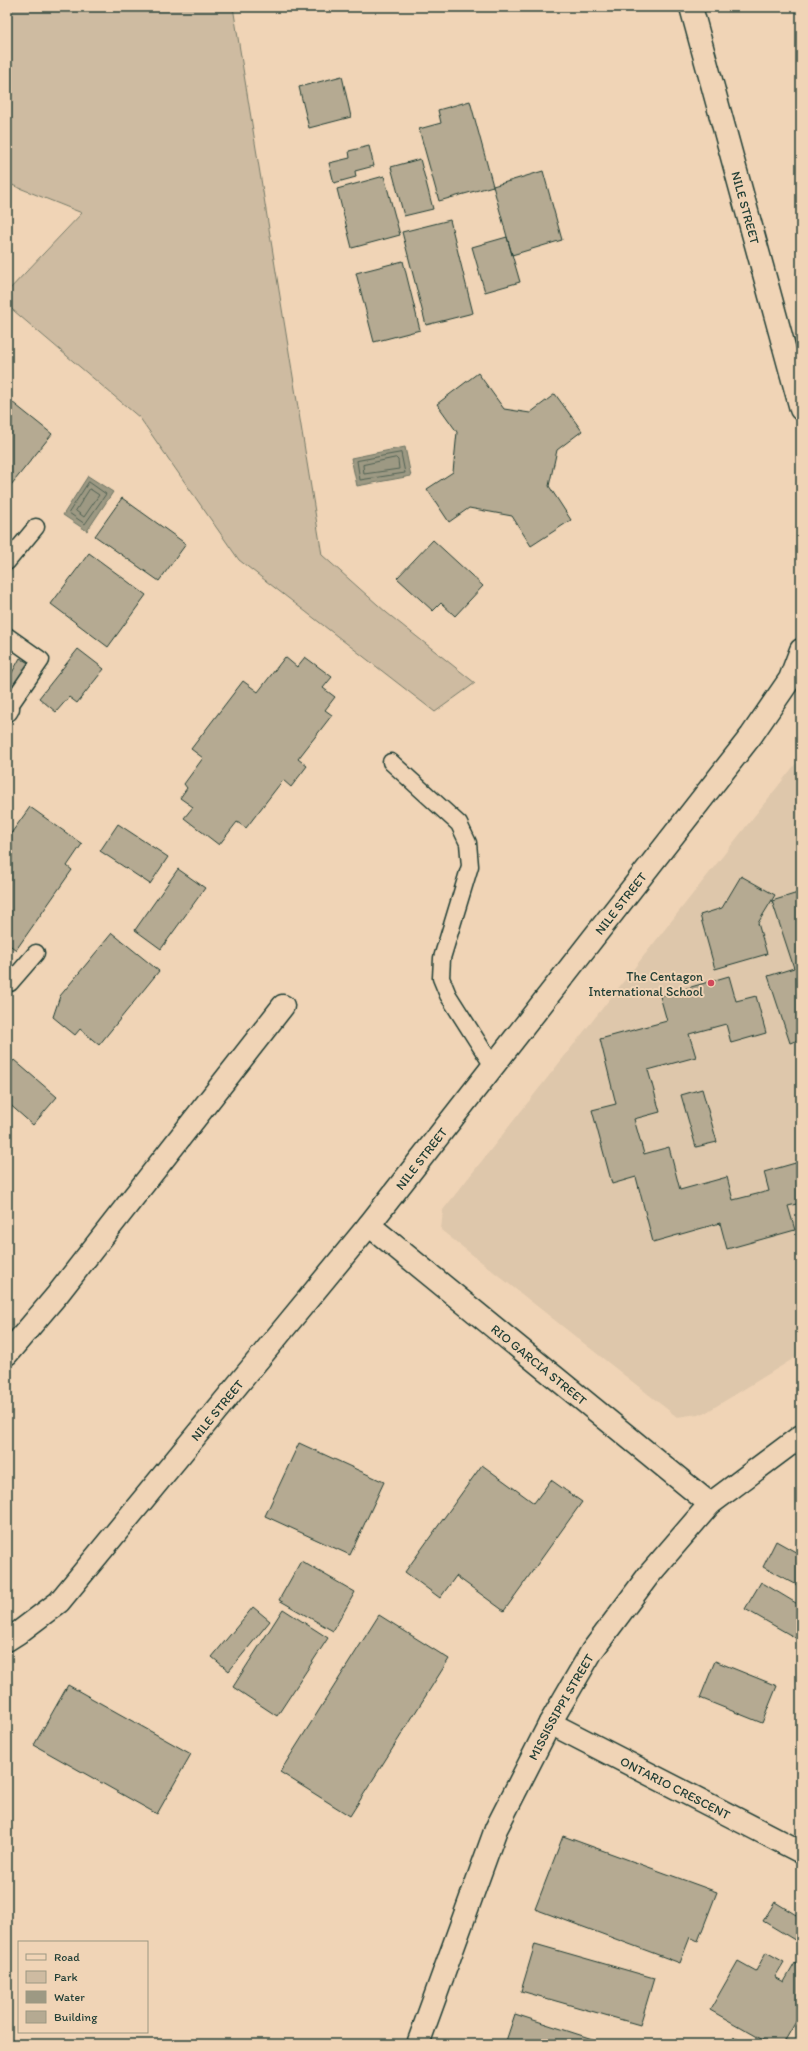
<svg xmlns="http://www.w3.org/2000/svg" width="808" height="2051" font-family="Itim,sans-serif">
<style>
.built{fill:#dec7ab}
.green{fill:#cebba1;stroke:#767c6a}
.water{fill:#9d9983;stroke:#6b7463}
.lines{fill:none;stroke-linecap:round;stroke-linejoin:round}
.shore{stroke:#516254;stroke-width:1}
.building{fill:#b5aa92;stroke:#1f3d34}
.lane-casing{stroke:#1f3d34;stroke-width:19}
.street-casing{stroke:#1f3d34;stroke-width:25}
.lane{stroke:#f0d4b6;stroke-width:16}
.street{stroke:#f0d4b6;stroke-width:22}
.poi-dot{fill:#d1495b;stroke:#f0d4b6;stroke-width:1.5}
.labels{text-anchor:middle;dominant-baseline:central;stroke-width:4;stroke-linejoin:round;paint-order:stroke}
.street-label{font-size:13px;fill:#1f3d34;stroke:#f0d4b6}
.poi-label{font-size:13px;fill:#1f3d34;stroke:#f0d4b6;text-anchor:end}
</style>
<rect width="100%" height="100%" fill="#f0d4b6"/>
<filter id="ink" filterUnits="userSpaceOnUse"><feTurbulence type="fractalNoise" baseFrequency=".025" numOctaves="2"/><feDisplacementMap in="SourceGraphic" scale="8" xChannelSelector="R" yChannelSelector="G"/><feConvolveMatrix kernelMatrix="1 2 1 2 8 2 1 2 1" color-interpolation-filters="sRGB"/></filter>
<g filter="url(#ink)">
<path class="built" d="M 801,757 L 801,1354 L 705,1413 L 677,1417 L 441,1230 L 443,1210 Z"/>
<path class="green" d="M 7,7 L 233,7 L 322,555 L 387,613 L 475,683 L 435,712 L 239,560 L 140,418 L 7,305 L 7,292 L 82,213 L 7,183 Z"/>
<path class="water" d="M 405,447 L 411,476 L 357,486 L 351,458 Z
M 88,476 L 113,492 L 87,531 L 63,515 Z"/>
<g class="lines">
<path class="shore" d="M 401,453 L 405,473 L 360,480 L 357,461 Z
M 396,458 L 398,460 L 399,469 L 364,474 L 363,465 Z
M 89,482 L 106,494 L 85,524 L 69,513 Z
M 90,489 L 99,495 L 84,517 L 76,511 Z"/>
</g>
<path class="building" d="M 342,76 L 351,117 L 309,128 L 299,87 Z
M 470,101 L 493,186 L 439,201 L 419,129 L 441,123 L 438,110 Z
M 369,146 L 374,166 L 355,171 L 356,177 L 334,183 L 329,163 L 350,158 L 349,151 Z
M 420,159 L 433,209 L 404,216 L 391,167 Z
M 543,171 L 562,240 L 512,255 L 493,186 Z
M 384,176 L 400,235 L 352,248 L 337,189 Z
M 450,220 L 473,313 L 426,325 L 402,232 Z
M 507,237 L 520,282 L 485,292 L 472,247 Z
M 403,261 L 420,330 L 374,342 L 356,273 Z
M 478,373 L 504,409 L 530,413 L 555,394 L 582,431 L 557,450 L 549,486 L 571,520 L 531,546 L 512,516 L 469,508 L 449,522 L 427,489 L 453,472 L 457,432 L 437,404 Z
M 7,398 L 52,434 L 7,490 Z
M 122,498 L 186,544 L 159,581 L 95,536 Z
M 433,540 L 483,586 L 455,616 L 441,603 L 433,611 L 397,578 Z
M 89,553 L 146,595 L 108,647 L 51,604 Z
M 78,649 L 104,669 L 77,703 L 69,697 L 56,712 L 39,698 Z
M 285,657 L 297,667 L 305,657 L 332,677 L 323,688 L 335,697 L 325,710 L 332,715 L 298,759 L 307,766 L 291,787 L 283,780 L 246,828 L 237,822 L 219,845 L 184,818 L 193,807 L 180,798 L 187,788 L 184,784 L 203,758 L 191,749 L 243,681 L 258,692 Z
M 20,658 L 32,665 L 19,690 L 7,682 Z
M 30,807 L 82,844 L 67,866 L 72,870 L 16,950 L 7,943 L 7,839 Z
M 118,824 L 168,857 L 150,884 L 100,851 Z
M 178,869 L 205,888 L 161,949 L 135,930 Z
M 741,876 L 775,895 L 758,923 L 767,954 L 715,969 L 700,915 L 722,908 Z
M 801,892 L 801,1039 L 790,1043 L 768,976 L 794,968 L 772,901 Z
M 112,933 L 159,971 L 99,1045 L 80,1029 L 75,1035 L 53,1017 L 60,996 Z
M 729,976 L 736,1001 L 756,996 L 766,1033 L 731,1043 L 726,1024 L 689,1034 L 696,1057 L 648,1070 L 660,1112 L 634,1119 L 644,1154 L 669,1147 L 680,1190 L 727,1177 L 733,1200 L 769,1191 L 764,1172 L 799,1162 L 801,1169 L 801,1203 L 788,1206 L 795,1230 L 727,1249 L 720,1223 L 653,1242 L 636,1177 L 612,1184 L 592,1110 L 616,1104 L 600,1039 L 667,1021 L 660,996 Z
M 14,1060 L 57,1097 L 33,1125 L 7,1102 L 7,1068 Z
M 702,1089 L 717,1142 L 696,1147 L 681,1095 Z
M 299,1443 L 384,1482 L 350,1555 L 265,1516 Z
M 482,1465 L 534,1503 L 551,1480 L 582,1502 L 504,1611 L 456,1576 L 440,1598 L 405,1572 Z
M 776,1541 L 801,1555 L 801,1587 L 763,1567 Z
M 301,1561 L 355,1592 L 333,1631 L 279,1600 Z
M 761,1582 L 801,1606 L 801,1641 L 745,1609 Z
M 253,1607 L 270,1621 L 229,1671 L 212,1657 Z
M 283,1609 L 328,1638 L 277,1716 L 233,1687 Z
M 379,1615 L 449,1659 L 350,1816 L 280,1772 Z
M 715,1661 L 777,1686 L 762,1723 L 700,1698 Z
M 68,1685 L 191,1754 L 157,1814 L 34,1745 Z
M 563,1836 L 717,1892 L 698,1941 L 690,1937 L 680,1963 L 535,1909 Z
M 775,1902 L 801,1918 L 801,1938 L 798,1942 L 763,1921 Z
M 535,1944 L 654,1978 L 640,2025 L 521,1991 Z
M 766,1952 L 784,1962 L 775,1977 L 784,1982 L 795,1963 L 801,1967 L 801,2013 L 783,2044 L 770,2044 L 710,2010 L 738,1961 L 756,1971 Z
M 515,2014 L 608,2044 L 505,2044 Z
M 734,2037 L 746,2044 L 730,2044 Z"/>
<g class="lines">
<defs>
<path id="lane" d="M 7,562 L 36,527
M 7,636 L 41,660 L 8,708
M 391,762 L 459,824 L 468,843 L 470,866 L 442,958 L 441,978 L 448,995 L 493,1066
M 7,983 L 10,983 L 36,953"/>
<g id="street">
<path id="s1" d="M 691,7 L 801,409"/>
<path d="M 7,710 L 8,708"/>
<path id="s2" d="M 369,1225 L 710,1504"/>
<path d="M 7,1354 L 57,1295 L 283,1006"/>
<path id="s3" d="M 7,1640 L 18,1633 L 59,1602 L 369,1225 L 751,736 L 790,679 L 801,650"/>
<path id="s4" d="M 550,1723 L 801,1852"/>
<path id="s5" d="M 418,2044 L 496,1829 L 550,1723 L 592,1651 L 648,1576 L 710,1504 L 801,1436"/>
</g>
</defs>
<use href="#lane" class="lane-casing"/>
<use href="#street" class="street-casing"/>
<use href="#lane" class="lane"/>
<use href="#street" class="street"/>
</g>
</g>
<circle class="poi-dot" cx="711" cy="983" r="4"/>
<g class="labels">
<g class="street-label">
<text stroke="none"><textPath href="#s1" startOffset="208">NILE STREET</textPath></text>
<text stroke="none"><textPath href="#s3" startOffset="961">NILE STREET</textPath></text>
<text stroke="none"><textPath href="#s3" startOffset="637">NILE STREET</textPath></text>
<text stroke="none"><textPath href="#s2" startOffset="220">RIO GARCIA STREET</textPath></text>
<text stroke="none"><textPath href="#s3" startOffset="313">NILE STREET</textPath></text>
<text stroke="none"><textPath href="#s5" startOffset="367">MISSISSIPPI STREET</textPath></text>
<text stroke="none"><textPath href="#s4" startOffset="141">ONTARIO CRESCENT</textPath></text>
</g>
<g class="poi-label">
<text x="703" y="976">The Centagon<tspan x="703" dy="15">International School</tspan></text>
</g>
</g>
<rect width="808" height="2051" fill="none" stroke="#f0d4b6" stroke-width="24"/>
<rect x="12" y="12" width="784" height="2027" fill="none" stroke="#1f3d34" stroke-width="1.5" filter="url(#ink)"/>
<rect x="18" y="1941" width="130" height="92" fill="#f0d4b6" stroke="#9c9882"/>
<rect x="26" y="1954" width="20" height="6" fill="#f0d4b6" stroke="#9c9882"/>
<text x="54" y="1961" font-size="12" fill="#1f3d34">Road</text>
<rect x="26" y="1971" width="20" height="12" fill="#cebba1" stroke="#9c9882"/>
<text x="54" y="1981" font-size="12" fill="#1f3d34">Park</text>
<rect x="26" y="1991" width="20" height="12" fill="#9d9983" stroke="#9c9882"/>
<text x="54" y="2001" font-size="12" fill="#1f3d34">Water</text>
<rect x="26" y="2011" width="20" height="12" fill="#b5aa92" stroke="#9c9882"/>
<text x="54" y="2021" font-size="12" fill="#1f3d34">Building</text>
</svg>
